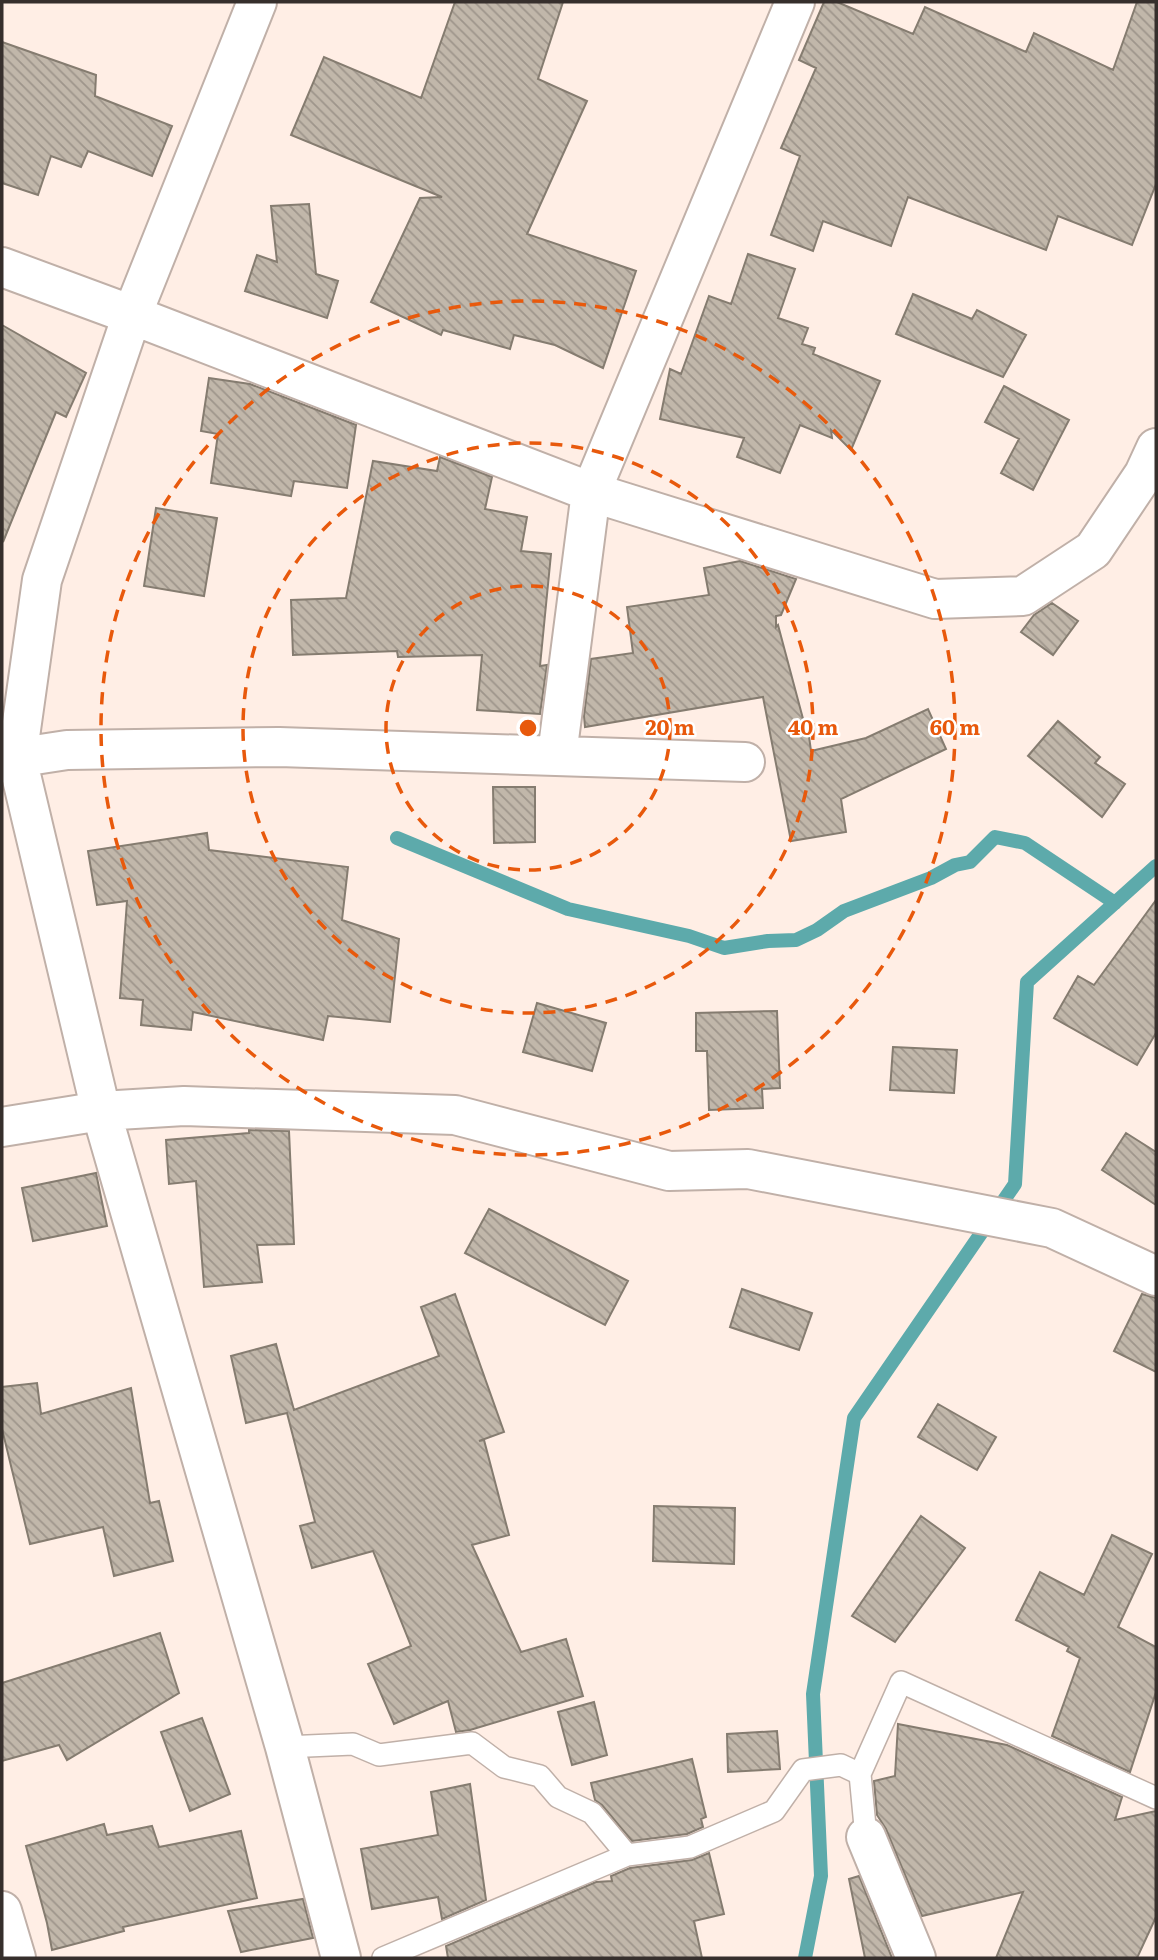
<svg xmlns="http://www.w3.org/2000/svg" width="1158" height="1960" font-family="Literata,serif">
<style>
.lines{fill:none;stroke-linecap:round;stroke-linejoin:round}
.stream{stroke:#5daaab;stroke-width:14}
.building{fill:url(#building-back-hatch);stroke:#857c70;stroke-width:2}
.lane-casing{stroke:#c0b0a8;stroke-width:24}
.street-casing{stroke:#c0b0a8;stroke-width:42}
.lane{stroke:#fff;stroke-width:21}
.street{stroke:#fff;stroke-width:38}
.ring{fill:none;stroke:#e8590c;stroke-width:3.5;stroke-dasharray:12 9}
.centre{fill:#e8590c;stroke:#fff;stroke-width:3.5}
.ring-label{font-size:21px;text-anchor:middle;font-weight:bold;fill:#e8590c;stroke:#fff;stroke-width:5;stroke-linejoin:round;paint-order:stroke}
</style>
<defs>
<pattern id="building-back-hatch" width="6" height="6" patternUnits="userSpaceOnUse" patternTransform="scale(1.75)"><rect width="6" height="6" fill="#c1b7aa"/><path d="M-1 5l2 2M0 0l6 6M5-1l2 2" fill="none" stroke="#9e958b"/></pattern>
</defs>
<rect width="100%" height="100%" fill="#ffeee5"/>
<g class="lines">
<path class="stream" d="M 397,838 L 568,909 L 689,936 L 724,948 L 768,941 L 796,940 L 817,930 L 844,911 L 931,878 L 955,865 L 970,862 L 995,837 L 1025,843 L 1115,903
M 805,1958 L 821,1876 L 813,1694 L 854,1418 L 1015,1184 L 1027,982 L 1156,866"/>
</g>
<path class="building" d="M 455,2 L 563,2 L 538,79 L 587,101 L 527,234 L 636,271 L 603,368 L 555,345 L 514,335 L 510,349 L 443,330 L 441,335 L 371,302 L 420,198 L 442,197 L 291,135 L 324,57 L 421,98 Z
M 824,2 L 837,2 L 913,34 L 925,7 L 1026,52 L 1034,33 L 1113,70 L 1137,2 L 1156,2 L 1156,184 L 1132,245 L 1058,216 L 1046,250 L 908,197 L 891,246 L 823,221 L 813,251 L 771,235 L 800,156 L 781,148 L 816,68 L 799,60 Z
M 2,42 L 96,75 L 95,96 L 172,126 L 152,176 L 88,151 L 81,167 L 51,156 L 38,195 L 2,183 Z
M 309,204 L 316,274 L 338,281 L 327,318 L 245,291 L 257,255 L 277,262 L 271,206 Z
M 748,254 L 795,269 L 778,318 L 808,328 L 802,344 L 815,348 L 813,354 L 880,381 L 851,450 L 831,430 L 832,438 L 800,425 L 780,473 L 737,457 L 744,438 L 660,419 L 670,369 L 681,374 L 709,296 L 731,304 Z
M 913,294 L 972,319 L 977,310 L 1026,335 L 1003,377 L 896,334 Z
M 2,325 L 86,373 L 66,417 L 56,412 L 3,542 Z
M 209,378 L 250,384 L 356,425 L 347,488 L 294,481 L 291,496 L 211,483 L 218,434 L 201,431 Z
M 1004,386 L 1069,420 L 1033,490 L 1001,473 L 1019,439 L 985,422 Z
M 440,457 L 492,477 L 485,509 L 527,517 L 521,551 L 551,554 L 540,666 L 547,665 L 540,714 L 477,710 L 482,655 L 398,657 L 397,651 L 293,655 L 291,600 L 346,598 L 373,461 L 437,471 Z
M 156,508 L 217,518 L 204,596 L 144,586 Z
M 740,561 L 796,579 L 781,615 L 776,616 L 776,627 L 778,625 L 806,730 L 808,729 L 811,751 L 866,738 L 928,709 L 946,749 L 841,799 L 846,832 L 791,841 L 763,697 L 585,727 L 584,716 L 591,659 L 633,653 L 627,607 L 709,595 L 704,568 Z
M 1052,603 L 1078,621 L 1053,655 L 1021,632 L 1034,615 Z
M 1058,721 L 1100,757 L 1095,763 L 1125,784 L 1102,817 L 1028,756 Z
M 493,787 L 535,787 L 535,842 L 494,843 Z
M 207,833 L 209,850 L 348,867 L 342,920 L 399,939 L 390,1022 L 328,1016 L 323,1040 L 193,1012 L 191,1030 L 141,1025 L 143,1000 L 120,998 L 127,901 L 97,905 L 88,851 Z
M 1156,900 L 1156,1033 L 1137,1065 L 1054,1018 L 1078,976 L 1094,985 Z
M 537,1003 L 606,1023 L 592,1071 L 523,1052 Z
M 777,1011 L 780,1088 L 762,1089 L 763,1108 L 709,1110 L 707,1051 L 696,1051 L 696,1013 Z
M 893,1047 L 957,1050 L 954,1093 L 890,1090 Z
M 249,1130 L 289,1131 L 294,1244 L 257,1245 L 262,1282 L 204,1287 L 196,1181 L 169,1184 L 166,1140 L 249,1133 Z
M 1126,1133 L 1156,1152 L 1156,1205 L 1102,1170 Z
M 96,1173 L 107,1226 L 33,1241 L 22,1188 Z
M 489,1209 L 628,1281 L 605,1325 L 465,1253 Z
M 742,1289 L 812,1313 L 799,1350 L 730,1327 Z
M 455,1294 L 504,1432 L 479,1441 L 484,1440 L 509,1535 L 472,1545 L 521,1652 L 566,1639 L 583,1696 L 470,1730 L 456,1732 L 448,1701 L 394,1724 L 368,1664 L 411,1646 L 373,1551 L 312,1568 L 300,1526 L 315,1522 L 287,1413 L 246,1423 L 231,1356 L 276,1344 L 294,1410 L 439,1356 L 421,1307 Z
M 1142,1294 L 1156,1298 L 1156,1372 L 1114,1351 Z
M 37,1383 L 41,1414 L 131,1388 L 150,1503 L 159,1501 L 173,1561 L 114,1576 L 103,1527 L 30,1544 L 2,1429 L 2,1387 Z
M 938,1404 L 996,1437 L 977,1470 L 918,1437 Z
M 654,1506 L 735,1508 L 734,1564 L 653,1561 Z
M 921,1516 L 965,1548 L 895,1642 L 852,1616 Z
M 1112,1535 L 1152,1554 L 1118,1627 L 1156,1647 L 1156,1692 L 1130,1772 L 1052,1736 L 1080,1658 L 1067,1651 L 1069,1647 L 1016,1620 L 1040,1572 L 1084,1595 Z
M 160,1633 L 179,1693 L 67,1760 L 59,1745 L 2,1761 L 2,1683 Z
M 594,1702 L 607,1755 L 572,1765 L 558,1712 Z
M 202,1718 L 230,1794 L 190,1811 L 161,1732 Z
M 898,1724 L 1007,1745 L 1122,1797 L 1115,1820 L 1156,1811 L 1156,1917 L 1137,1958 L 996,1958 L 1023,1892 L 922,1916 L 886,1829 L 877,1815 L 874,1781 L 895,1776 Z
M 777,1731 L 780,1769 L 728,1772 L 727,1734 Z
M 692,1759 L 706,1817 L 701,1819 L 703,1827 L 687,1834 L 632,1841 L 602,1805 L 595,1800 L 591,1783 Z
M 470,1784 L 486,1900 L 442,1919 L 438,1897 L 372,1909 L 361,1849 L 438,1835 L 431,1792 Z
M 104,1824 L 107,1835 L 152,1826 L 159,1847 L 241,1831 L 257,1898 L 123,1927 L 124,1931 L 52,1950 L 47,1923 L 26,1846 Z
M 709,1853 L 724,1914 L 694,1921 L 702,1958 L 448,1958 L 446,1946 L 596,1882 L 612,1881 L 611,1876 L 630,1868 L 692,1860 Z
M 859,1876 L 892,1958 L 865,1958 L 849,1879 Z
M 303,1899 L 313,1938 L 241,1952 L 228,1911 Z"/>
<g class="lines">
<defs>
<path id="lane" d="M 285,1747 L 353,1744 L 379,1755 L 472,1743 L 504,1767 L 540,1776 L 558,1797 L 592,1813 L 627,1855 L 690,1847 L 774,1811 L 803,1770 L 841,1765 L 860,1774 L 866,1837
M 860,1774 L 901,1682 L 1156,1798
M 383,1958 L 627,1855"/>
<path id="street" d="M 257,2 L 132,315 L 42,580 L 17,758 L 101,1111 L 285,1747 L 341,1958
M 2,267 L 132,315 L 591,492 L 935,599 L 1023,596 L 1093,550 L 1144,474 L 1156,448
M 557,755 L 591,492 L 795,2
M 2,760 L 67,750 L 279,747 L 745,762
M 2,1127 L 101,1111 L 184,1106 L 455,1115 L 669,1171 L 748,1169 L 1052,1228 L 1156,1276
M 866,1837 L 916,1958
M 2,1911 L 16,1958"/>
</defs>
<use href="#lane" class="lane-casing"/>
<use href="#street" class="street-casing"/>
<use href="#lane" class="lane"/>
<use href="#street" class="street"/>
</g>
<g class="ring">
<circle cx="528" cy="728" r="142"/>
<circle cx="528" cy="728" r="285"/>
<circle cx="528" cy="728" r="427"/>
</g>
<circle cx="528" cy="728" r="10" class="centre"/>
<g class="ring-label">
<text x="670" y="735">20 m</text>
<text x="813" y="735">40 m</text>
<text x="955" y="735">60 m</text>
</g>
<rect width="1158" height="1960" fill="none" stroke="#362f2c" stroke-width="7"/>
</svg>
